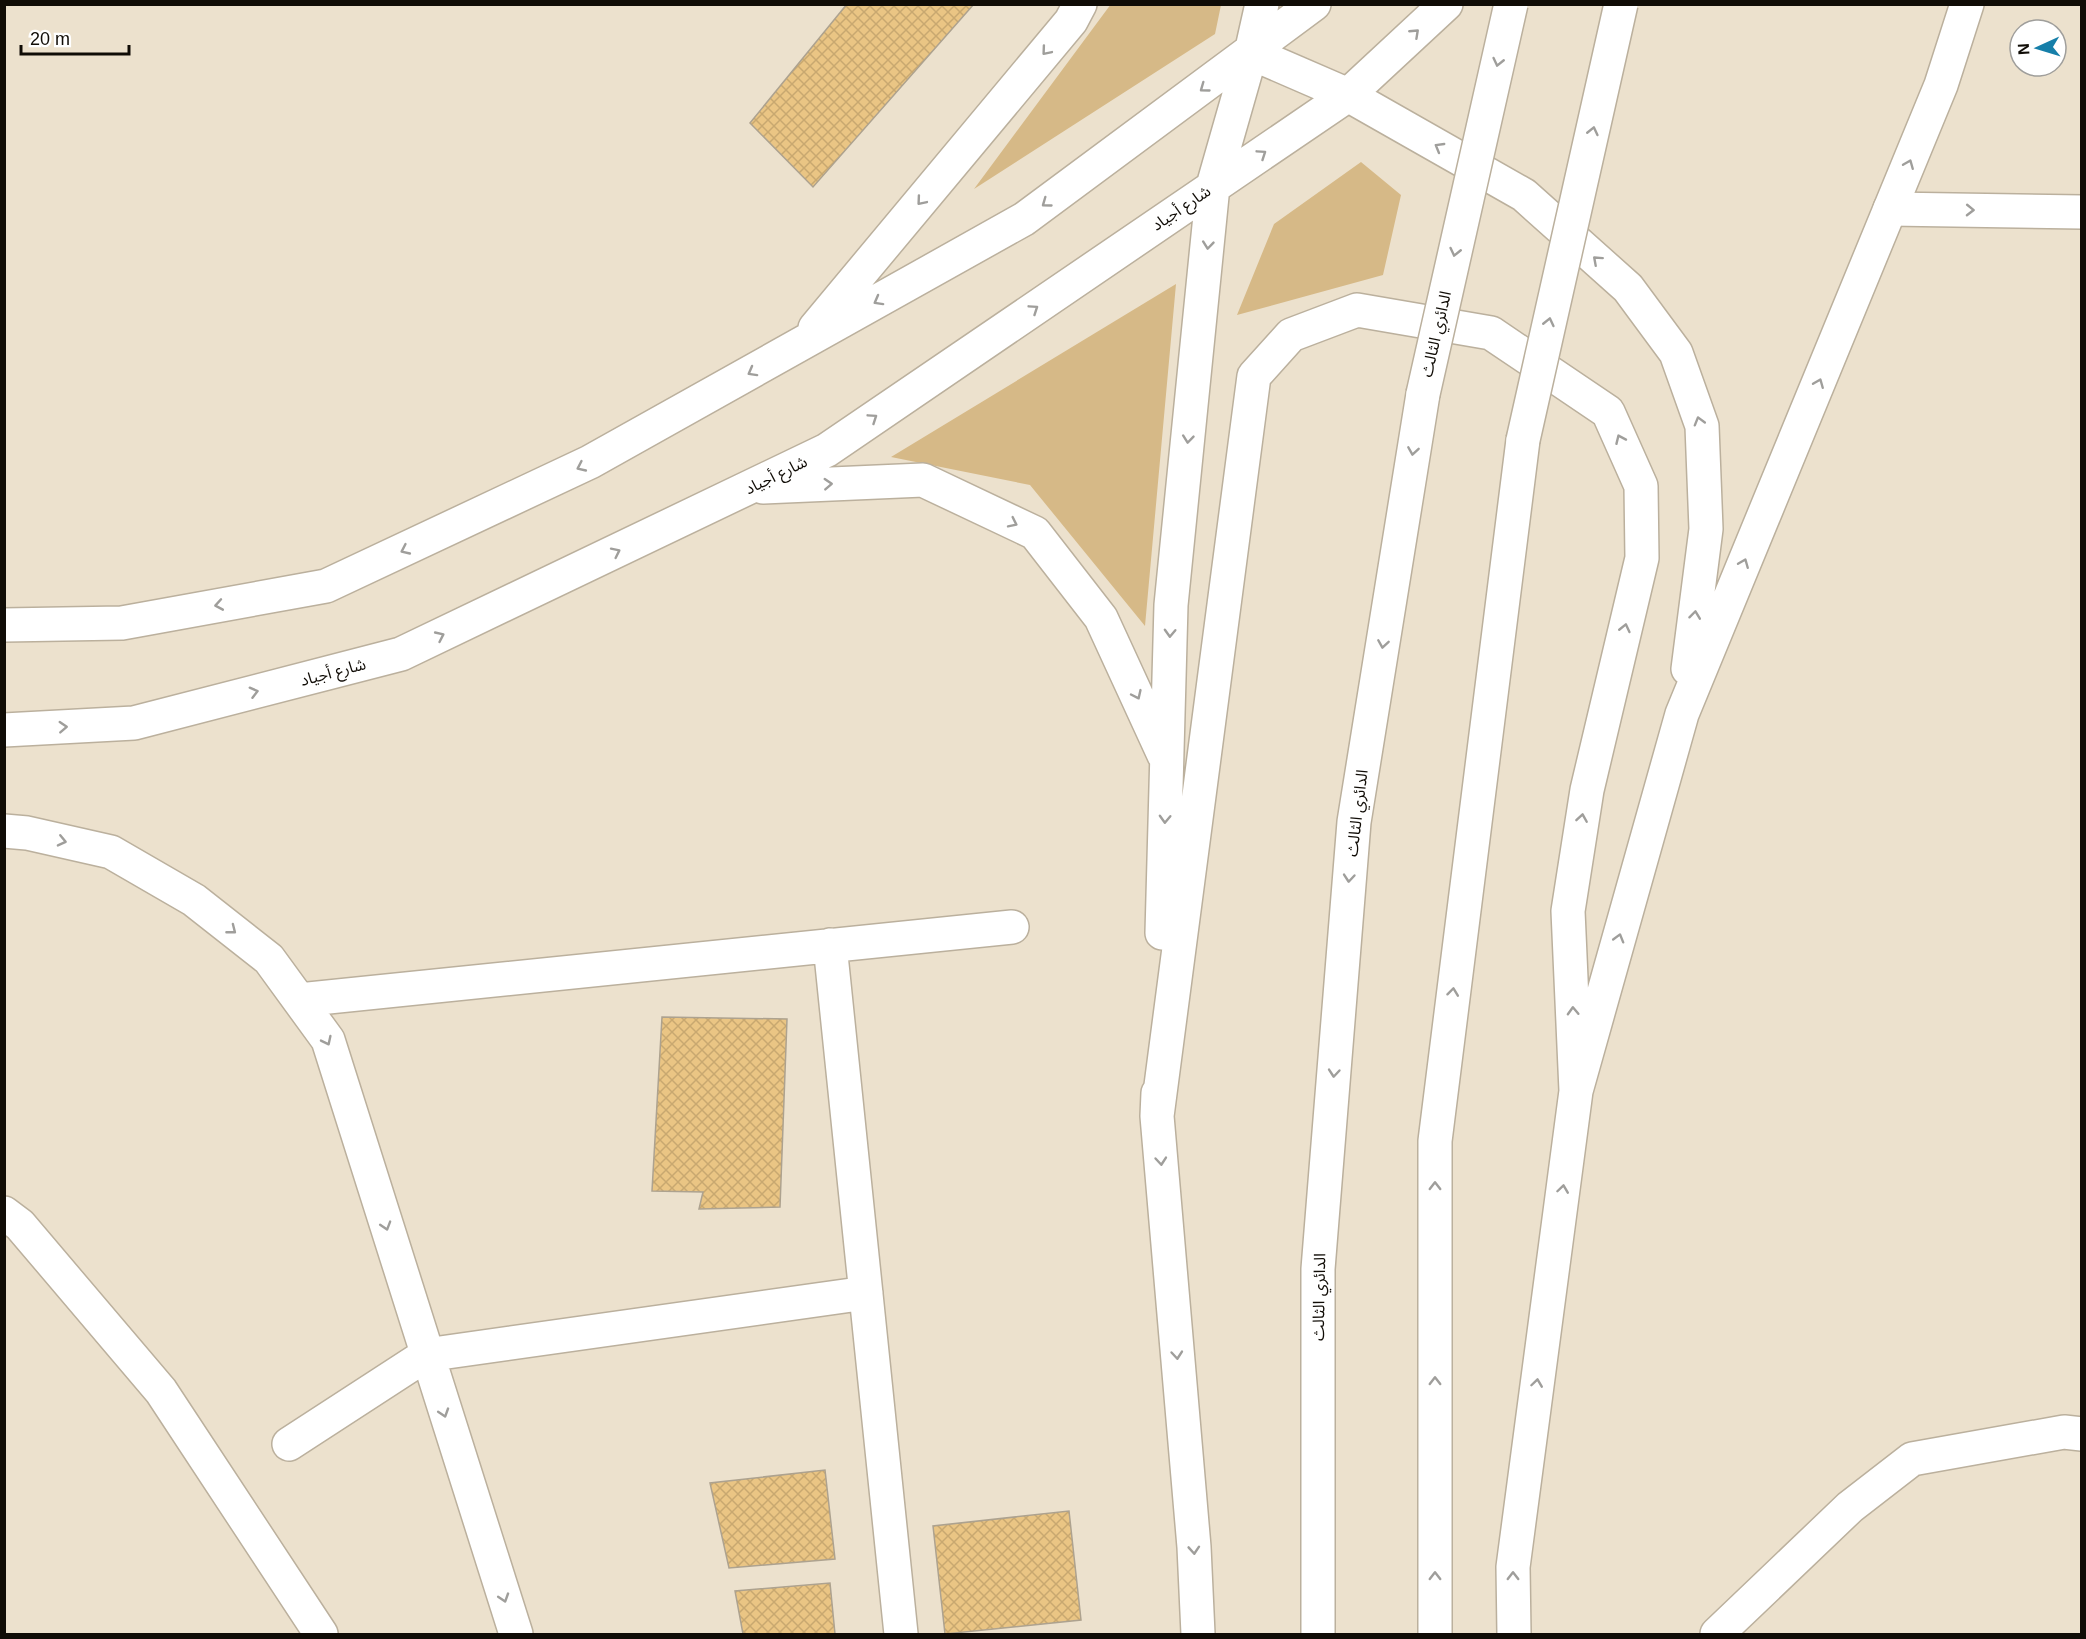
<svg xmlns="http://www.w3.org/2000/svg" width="2086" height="1639" font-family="Arial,'Noto Sans Arabic',sans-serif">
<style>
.grass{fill:#d6b987}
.building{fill:url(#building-cross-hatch);stroke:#ada28f;stroke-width:1.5}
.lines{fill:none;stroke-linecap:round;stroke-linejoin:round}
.minor-casing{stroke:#bbb09d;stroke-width:36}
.major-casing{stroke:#bbb09d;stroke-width:36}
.highway-casing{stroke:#bbb09d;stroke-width:36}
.minor{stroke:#fff;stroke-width:33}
.major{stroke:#fff;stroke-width:33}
.highway{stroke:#fff;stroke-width:33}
.highway-bridge-casing{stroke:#bbb09d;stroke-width:36;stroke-linecap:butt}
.highway-bridge{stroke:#fff;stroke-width:33}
.oneway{stroke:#9f9e9b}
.labels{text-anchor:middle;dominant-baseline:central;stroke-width:4.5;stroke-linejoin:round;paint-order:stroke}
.street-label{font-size:16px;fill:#100c06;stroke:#fff}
</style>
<defs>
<pattern id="building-cross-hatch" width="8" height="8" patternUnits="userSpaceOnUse" patternTransform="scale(1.5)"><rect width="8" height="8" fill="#eac584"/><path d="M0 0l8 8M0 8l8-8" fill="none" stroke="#c8a870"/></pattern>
</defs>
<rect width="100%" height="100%" fill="#ece1cd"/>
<path class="grass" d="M 1111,4 L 1221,5 L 1215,34 L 974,189 Z
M 1361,162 L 1401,195 L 1383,275 L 1237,315 L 1274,224 Z
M 1176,284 L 1145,626 L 1030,485 L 891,457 Z"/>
<path class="building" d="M 847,4 L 974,4 L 813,187 L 750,123 Z
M 662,1017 L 787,1019 L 780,1207 L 699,1209 L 703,1192 L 652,1191 Z
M 825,1470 L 835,1559 L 729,1568 L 710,1483 Z
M 1069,1511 L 1081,1620 L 945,1634 L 933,1526 Z
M 830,1583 L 835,1634 L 743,1634 L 735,1591 Z"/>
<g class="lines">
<defs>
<path id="minor" d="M 1890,209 L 2082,212
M 4,831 L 27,833 L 111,852 L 194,900 L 269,959 L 328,1040 L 516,1634
M 830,945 L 901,1634
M 299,1000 L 1012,927
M 4,1213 L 20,1225 L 161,1391 L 321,1634
M 289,1444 L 426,1355 L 866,1293
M 1717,1634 L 1850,1507 L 1912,1459 L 2064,1432 L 2082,1434"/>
<path id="major" d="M 1251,53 L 1348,95 L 1524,195 L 1628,288 L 1676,353 L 1702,426 L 1706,529 L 1688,669
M 815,328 L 1071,21 L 1080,4
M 763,487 L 923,480 L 1035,533 L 1101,618 L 1164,755
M 4,625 L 122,623 L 326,586 L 590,462 L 1024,219 L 1314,4
M 4,730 L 134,723 L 401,654 L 827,450 L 1348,95 L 1446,4
M 1162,933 L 1171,605 L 1213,186 L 1251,53 L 1262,4
M 1158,1093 L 1157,1116 L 1194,1547 L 1198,1634
M 1157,1116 L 1254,376 L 1291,335 L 1357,310 L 1491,333 L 1608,412 L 1641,486 L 1642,558 L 1587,790 L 1568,911 L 1576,1091
M 1514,1634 L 1513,1567 L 1576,1091 L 1682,714 L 1941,85 L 1967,4"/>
<path id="highway" d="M 1318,1634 L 1318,1269 L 1354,822 L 1423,394
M 1435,1634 L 1435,1141 L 1523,440"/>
</defs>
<use href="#minor" class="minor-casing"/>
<use href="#major" class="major-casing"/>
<use href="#highway" class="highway-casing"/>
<use href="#minor" class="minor"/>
<use href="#major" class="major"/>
<use href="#highway" class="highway"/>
<defs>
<path id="highway-bridge" d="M 1423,394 L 1511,4
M 1523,440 L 1621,4"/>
</defs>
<use href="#highway-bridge" class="highway-bridge-casing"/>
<use href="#highway-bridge" class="highway-bridge"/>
</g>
<defs><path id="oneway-chevron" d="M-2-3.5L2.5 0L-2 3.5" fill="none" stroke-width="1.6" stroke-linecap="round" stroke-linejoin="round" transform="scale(1.5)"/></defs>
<g class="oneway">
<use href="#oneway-chevron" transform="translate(1415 33) rotate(-43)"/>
<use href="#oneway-chevron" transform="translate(1046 51) rotate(130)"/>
<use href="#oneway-chevron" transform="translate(1498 62) rotate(103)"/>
<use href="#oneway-chevron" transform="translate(1204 88) rotate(144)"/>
<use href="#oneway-chevron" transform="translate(1593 131) rotate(-77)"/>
<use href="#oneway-chevron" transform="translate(1439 147) rotate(-150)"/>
<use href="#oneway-chevron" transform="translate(1262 154) rotate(-34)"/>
<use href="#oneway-chevron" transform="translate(1909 164) rotate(-68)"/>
<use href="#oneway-chevron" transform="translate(921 201) rotate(130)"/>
<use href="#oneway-chevron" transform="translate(1046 203) rotate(144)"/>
<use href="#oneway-chevron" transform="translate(1970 210) rotate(1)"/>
<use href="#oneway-chevron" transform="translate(1208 245) rotate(96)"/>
<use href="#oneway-chevron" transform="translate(1455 252) rotate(103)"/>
<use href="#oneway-chevron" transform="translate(1597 260) rotate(-138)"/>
<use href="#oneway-chevron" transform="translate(878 301) rotate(151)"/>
<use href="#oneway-chevron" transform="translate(1034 309) rotate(-34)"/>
<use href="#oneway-chevron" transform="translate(1549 322) rotate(-77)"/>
<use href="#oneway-chevron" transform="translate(752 372) rotate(151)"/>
<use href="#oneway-chevron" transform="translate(1819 383) rotate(-68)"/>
<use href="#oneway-chevron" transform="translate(873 418) rotate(-34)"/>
<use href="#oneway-chevron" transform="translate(1699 421) rotate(-106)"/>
<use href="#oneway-chevron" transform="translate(1188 439) rotate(96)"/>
<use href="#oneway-chevron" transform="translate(1620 439) rotate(-114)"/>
<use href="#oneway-chevron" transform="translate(1413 451) rotate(99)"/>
<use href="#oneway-chevron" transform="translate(581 467) rotate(155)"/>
<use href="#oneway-chevron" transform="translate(828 484) rotate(-3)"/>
<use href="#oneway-chevron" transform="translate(1013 523) rotate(26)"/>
<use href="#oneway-chevron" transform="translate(405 550) rotate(155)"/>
<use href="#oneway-chevron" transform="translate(616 552) rotate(-26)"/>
<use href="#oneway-chevron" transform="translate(1744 563) rotate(-68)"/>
<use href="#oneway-chevron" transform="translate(219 605) rotate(170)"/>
<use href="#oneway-chevron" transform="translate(1695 615) rotate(-83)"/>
<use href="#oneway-chevron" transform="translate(1625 628) rotate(-77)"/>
<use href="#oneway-chevron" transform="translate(1170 633) rotate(92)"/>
<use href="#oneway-chevron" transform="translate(440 636) rotate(-25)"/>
<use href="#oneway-chevron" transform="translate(1383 644) rotate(99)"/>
<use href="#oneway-chevron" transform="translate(254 692) rotate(-15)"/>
<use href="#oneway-chevron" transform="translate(1137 695) rotate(65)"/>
<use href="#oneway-chevron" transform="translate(63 727) rotate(-3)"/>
<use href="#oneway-chevron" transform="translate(1582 818) rotate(-81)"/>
<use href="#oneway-chevron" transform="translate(1165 819) rotate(92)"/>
<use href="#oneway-chevron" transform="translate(62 841) rotate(13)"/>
<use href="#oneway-chevron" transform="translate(1349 878) rotate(95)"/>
<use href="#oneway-chevron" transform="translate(232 930) rotate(38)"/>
<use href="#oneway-chevron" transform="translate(1619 938) rotate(-74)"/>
<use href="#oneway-chevron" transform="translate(1453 992) rotate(-83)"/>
<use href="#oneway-chevron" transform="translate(1573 1011) rotate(-92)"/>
<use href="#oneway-chevron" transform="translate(327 1041) rotate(64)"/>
<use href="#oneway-chevron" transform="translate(1334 1073) rotate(95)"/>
<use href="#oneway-chevron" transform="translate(1161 1161) rotate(85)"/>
<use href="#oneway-chevron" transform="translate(1435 1186) rotate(-90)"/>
<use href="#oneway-chevron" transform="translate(1563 1189) rotate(-82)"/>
<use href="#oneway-chevron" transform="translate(386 1226) rotate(73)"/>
<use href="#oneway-chevron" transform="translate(1177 1355) rotate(85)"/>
<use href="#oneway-chevron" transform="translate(1435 1381) rotate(-90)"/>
<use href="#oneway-chevron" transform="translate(1537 1383) rotate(-82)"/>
<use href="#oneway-chevron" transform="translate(444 1413) rotate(72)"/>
<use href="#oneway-chevron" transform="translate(1194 1550) rotate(86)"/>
<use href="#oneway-chevron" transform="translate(1435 1576) rotate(-90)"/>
<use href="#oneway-chevron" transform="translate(1513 1576) rotate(-90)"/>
<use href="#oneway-chevron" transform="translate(504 1598) rotate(72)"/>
</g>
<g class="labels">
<g class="street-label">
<text transform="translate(1181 208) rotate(-34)">شارع أجياد</text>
<text transform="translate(1436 334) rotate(-77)">الدائري الثالث</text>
<text transform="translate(776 475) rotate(-26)">شارع أجياد</text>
<text transform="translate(333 672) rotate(-15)">شارع أجياد</text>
<text transform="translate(1357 813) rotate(-83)">الدائري الثالث</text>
<text transform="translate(1319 1297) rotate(-89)">الدائري الثالث</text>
</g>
</g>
<rect width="2086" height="1639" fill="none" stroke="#100c06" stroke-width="12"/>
<g transform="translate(2038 48) rotate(266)"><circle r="28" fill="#ffffff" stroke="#9f9e9b" stroke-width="1.5"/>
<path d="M0-4.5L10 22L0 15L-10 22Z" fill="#167fa9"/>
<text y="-9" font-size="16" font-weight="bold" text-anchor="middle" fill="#100c06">N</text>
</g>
<path d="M21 45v9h108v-9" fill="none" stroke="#100c06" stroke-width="3"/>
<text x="30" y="45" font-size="18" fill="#100c06" stroke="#ffffff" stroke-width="4.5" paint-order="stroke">20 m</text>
</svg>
